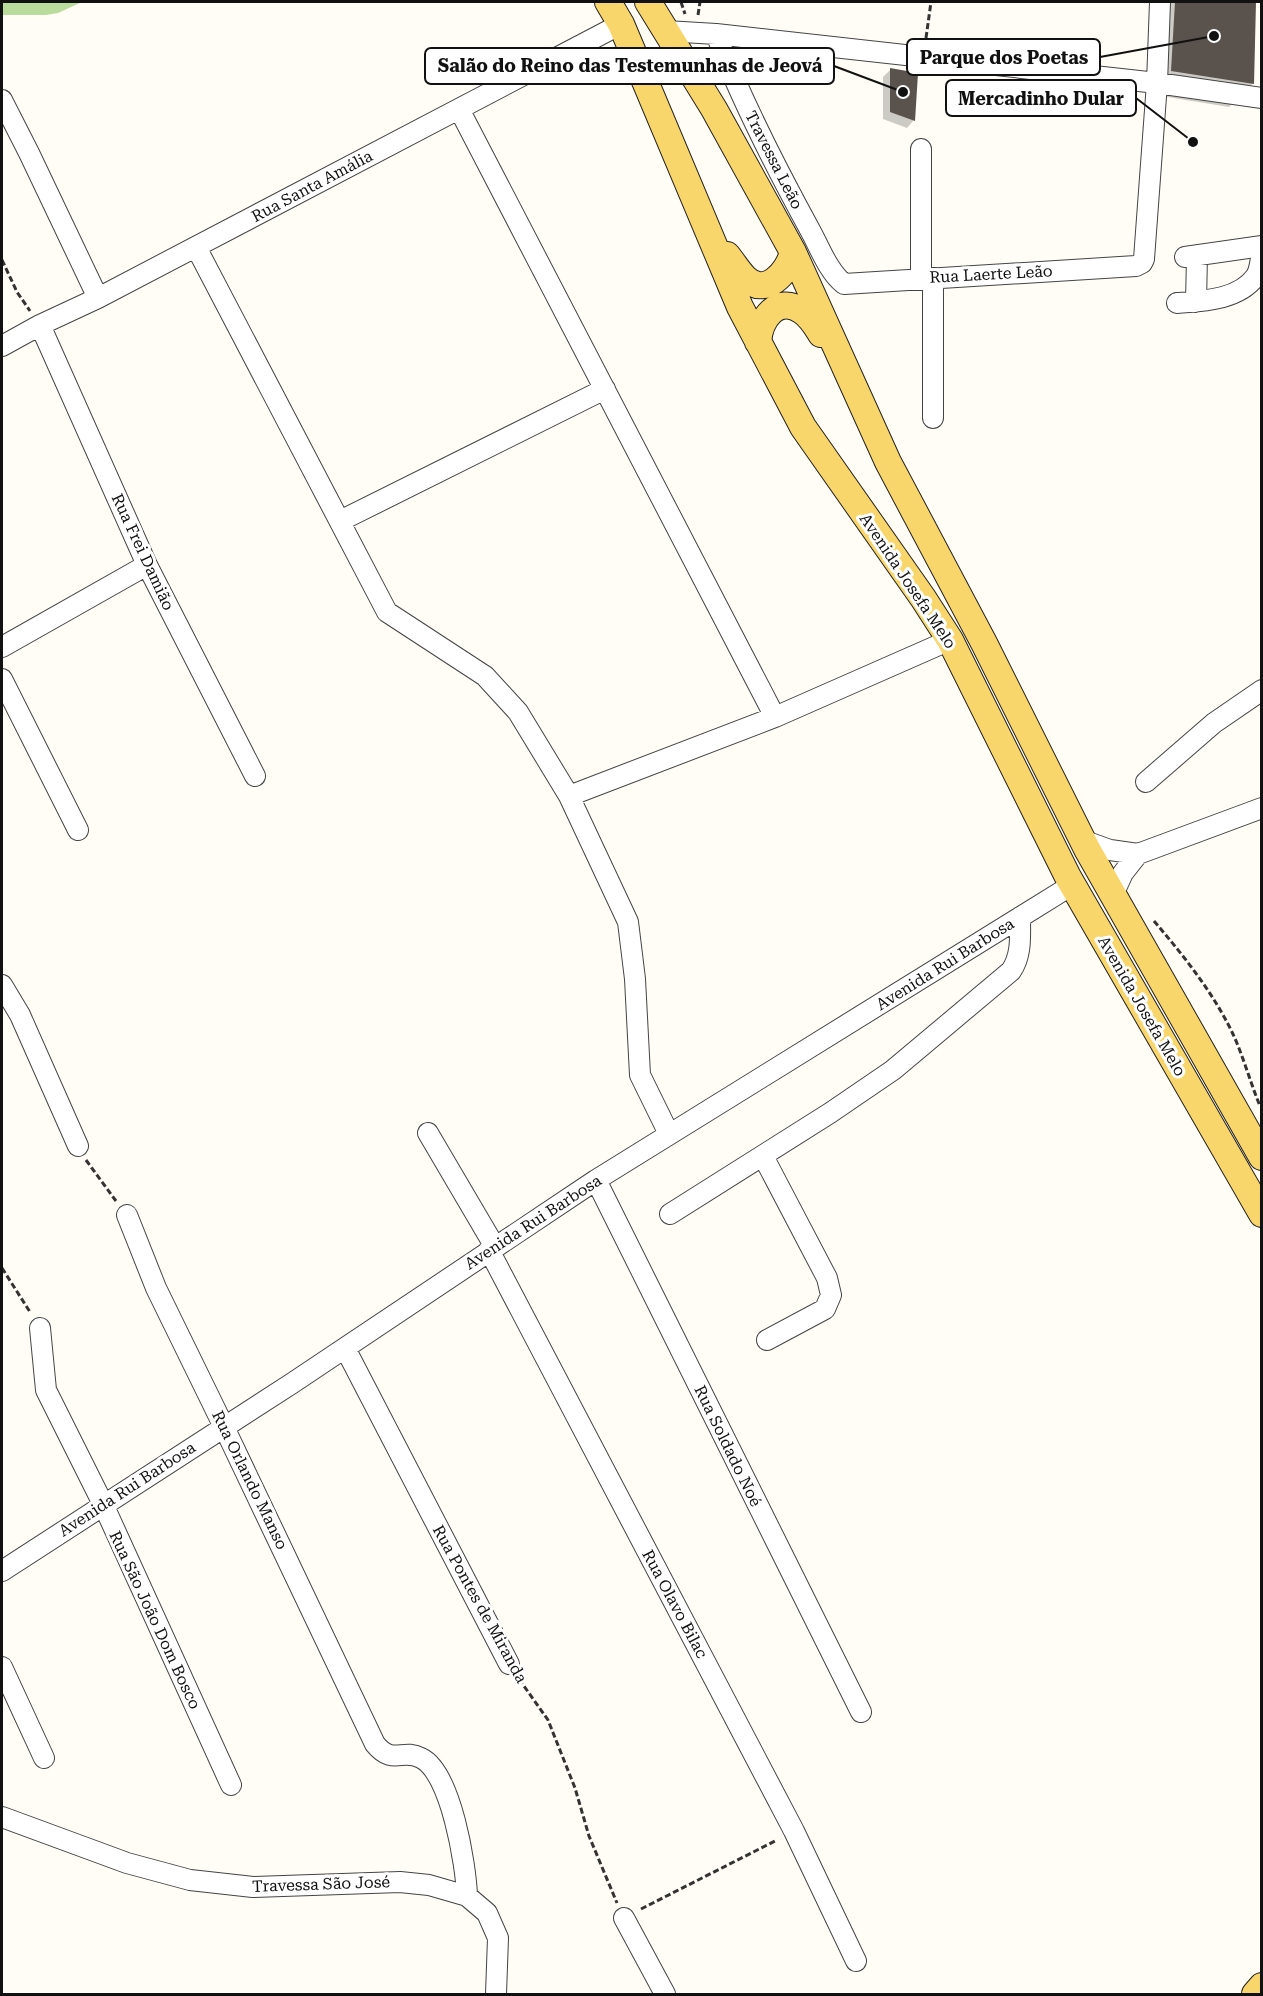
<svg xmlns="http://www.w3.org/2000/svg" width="1263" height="1996" font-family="'Roboto Serif',serif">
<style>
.forest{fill:#b9dc9c}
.shadow{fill:#0003}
.building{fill:#5a524d}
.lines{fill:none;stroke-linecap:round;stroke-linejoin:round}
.minor-casing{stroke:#444;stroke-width:22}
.major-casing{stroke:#222;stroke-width:28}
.path{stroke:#333;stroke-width:3;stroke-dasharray:6 3;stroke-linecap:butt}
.minor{stroke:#fff;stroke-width:20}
.major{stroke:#f9d66b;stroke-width:26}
.labels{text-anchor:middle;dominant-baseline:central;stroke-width:6;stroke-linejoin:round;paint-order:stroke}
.street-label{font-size:16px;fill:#111;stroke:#fff}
.leader{fill:none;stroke:#111;stroke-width:2}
.callout-dot{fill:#111;stroke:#fff;stroke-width:2}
.callout{fill:#fff;stroke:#111;stroke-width:2}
.callout-label{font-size:18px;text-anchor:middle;font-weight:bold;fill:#111}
</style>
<rect width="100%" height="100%" fill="#fffdf5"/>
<path class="forest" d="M 2,2 L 82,2 L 58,13 L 46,15 L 2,15 Z"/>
<path class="shadow" d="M 1153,2 L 1255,2 L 1253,83 L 1229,107 L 1149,94 Z
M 890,70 L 914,120 L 907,128 L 883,119 L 883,77 Z"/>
<path class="building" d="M 1175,2 L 1256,2 L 1254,84 L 1171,71 Z
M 890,68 L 918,73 L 915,121 L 890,112 Z"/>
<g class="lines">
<defs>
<path id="minor" d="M 666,31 L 716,34 L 1157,83 L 1262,98
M 716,34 C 742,102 775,166 810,230 C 820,248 828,271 844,284 L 1136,266 L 1142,263 L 1144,259 L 1157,83 L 1160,2
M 2,100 L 29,153 L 98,298
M 459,109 L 775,717
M 921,149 L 921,279
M 196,247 L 387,612 L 485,676 L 518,712 L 569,796 L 628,922 L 635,979 L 640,1075 L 669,1134
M 1185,257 L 1262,246
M 933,278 L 933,418
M 1196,302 L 1197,256
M 1177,303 C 1203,301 1239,300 1256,276 C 1260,270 1260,261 1262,253
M 40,325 L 147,565 L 255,776
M 2,346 L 40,325 L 98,298 L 621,24
M 340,521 L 605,389
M 2,647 L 147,565
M 2,679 L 78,830
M 1146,782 L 1214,723 L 1262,690
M 569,796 L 775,717 L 950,640
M 1082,840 L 1110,850 L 1138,854 L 1262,808
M 1112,897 L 1123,873 L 1138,854
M 2,985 L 20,1015 L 78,1146
M 428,1133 L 495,1247
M 763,1156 L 827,1278 L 831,1295 L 825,1309 L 767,1340
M 596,1180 L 861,1712
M 670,1214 L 830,1113 L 893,1070 L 1011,971 C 1022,955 1020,936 1020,917
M 127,1215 L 156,1288 L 224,1427 L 375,1744 C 393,1766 402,1748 421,1758 C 451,1772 466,1865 467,1896
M 489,1250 L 794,1831 L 856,1961
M 40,1328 L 46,1390 L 103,1504 L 231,1785
M 345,1348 L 509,1664
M 2,1571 L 291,1384 L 596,1180 L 1072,885
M 2,1667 L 44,1758
M 2,1817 L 127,1863 L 190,1880 L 253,1887 L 400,1882 L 429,1885 L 467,1896 L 487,1913 L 498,1938 L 496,1994
M 624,1918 L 665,1994"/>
<path id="major" d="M 608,2 L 621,24 L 740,307 L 803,427 L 923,598 L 950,640 L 1068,877 L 1262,1214
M 648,2 L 714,109 L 793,252 L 888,462 L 984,643 L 1087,849 L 1262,1157
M 727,255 C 733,262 738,271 745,278 C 765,298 788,273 793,252
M 758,342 C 760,319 777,294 802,311 C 811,317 816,326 821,334
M 1255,1994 L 1262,1986"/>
</defs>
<use href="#minor" class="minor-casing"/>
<use href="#major" class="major-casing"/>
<path class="path" d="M 681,2 L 685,14
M 698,15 L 700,2
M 926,38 L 931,2
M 2,260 L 17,292 L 30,311
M 1154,921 C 1183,955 1212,991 1232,1032 C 1243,1055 1250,1082 1260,1106
M 86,1160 L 116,1201
M 2,1268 L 30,1312
M 519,1679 L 548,1720 L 575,1788 L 589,1836 L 617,1903
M 641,1909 L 777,1840"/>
<use href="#minor" class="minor"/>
<use href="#major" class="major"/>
</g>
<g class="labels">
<g class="street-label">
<text transform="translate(774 160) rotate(63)">Travessa Leão</text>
<text transform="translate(312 186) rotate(-28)">Rua Santa Amália</text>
<text transform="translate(991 274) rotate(-3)">Rua Laerte Leão</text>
<text transform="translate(143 552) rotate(65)">Rua Frei Damião</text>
<text transform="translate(908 581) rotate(56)">Avenida Josefa Melo</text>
<text transform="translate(945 964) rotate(-32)">Avenida Rui Barbosa</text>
<text transform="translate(1142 1006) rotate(60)">Avenida Josefa Melo</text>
<text transform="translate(533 1222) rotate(-33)">Avenida Rui Barbosa</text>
<text transform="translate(728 1446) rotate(64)">Rua Soldado Noé</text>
<text transform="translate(250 1480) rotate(64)">Rua Orlando Manso</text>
<text transform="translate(127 1489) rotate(-33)">Avenida Rui Barbosa</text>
<text transform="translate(480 1604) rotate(61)">Rua Pontes de Miranda</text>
<text transform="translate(675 1604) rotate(62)">Rua Olavo Bilac</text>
<text transform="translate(155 1620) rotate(65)">Rua São João Dom Bosco</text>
<text transform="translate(321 1884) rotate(-2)">Travessa São José</text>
</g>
</g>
<path class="leader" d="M1214 36L1100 57M903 92L834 66M1193 142L1136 98"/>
<g class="callout-dot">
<circle cx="1214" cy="36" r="6"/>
<circle cx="903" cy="92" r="6"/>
<circle cx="1193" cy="142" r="6"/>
</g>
<g class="callout">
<rect x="907" y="39" width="193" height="36" rx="6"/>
<rect x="425" y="48" width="409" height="36" rx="6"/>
<rect x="946" y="80" width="190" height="36" rx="6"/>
</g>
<g class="callout-label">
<text x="1004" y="64">Parque dos Poetas</text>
<text x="630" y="72">Salão do Reino das Testemunhas de Jeová</text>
<text x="1041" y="105">Mercadinho Dular</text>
</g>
<rect width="1263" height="1996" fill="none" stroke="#111111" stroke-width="6"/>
</svg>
